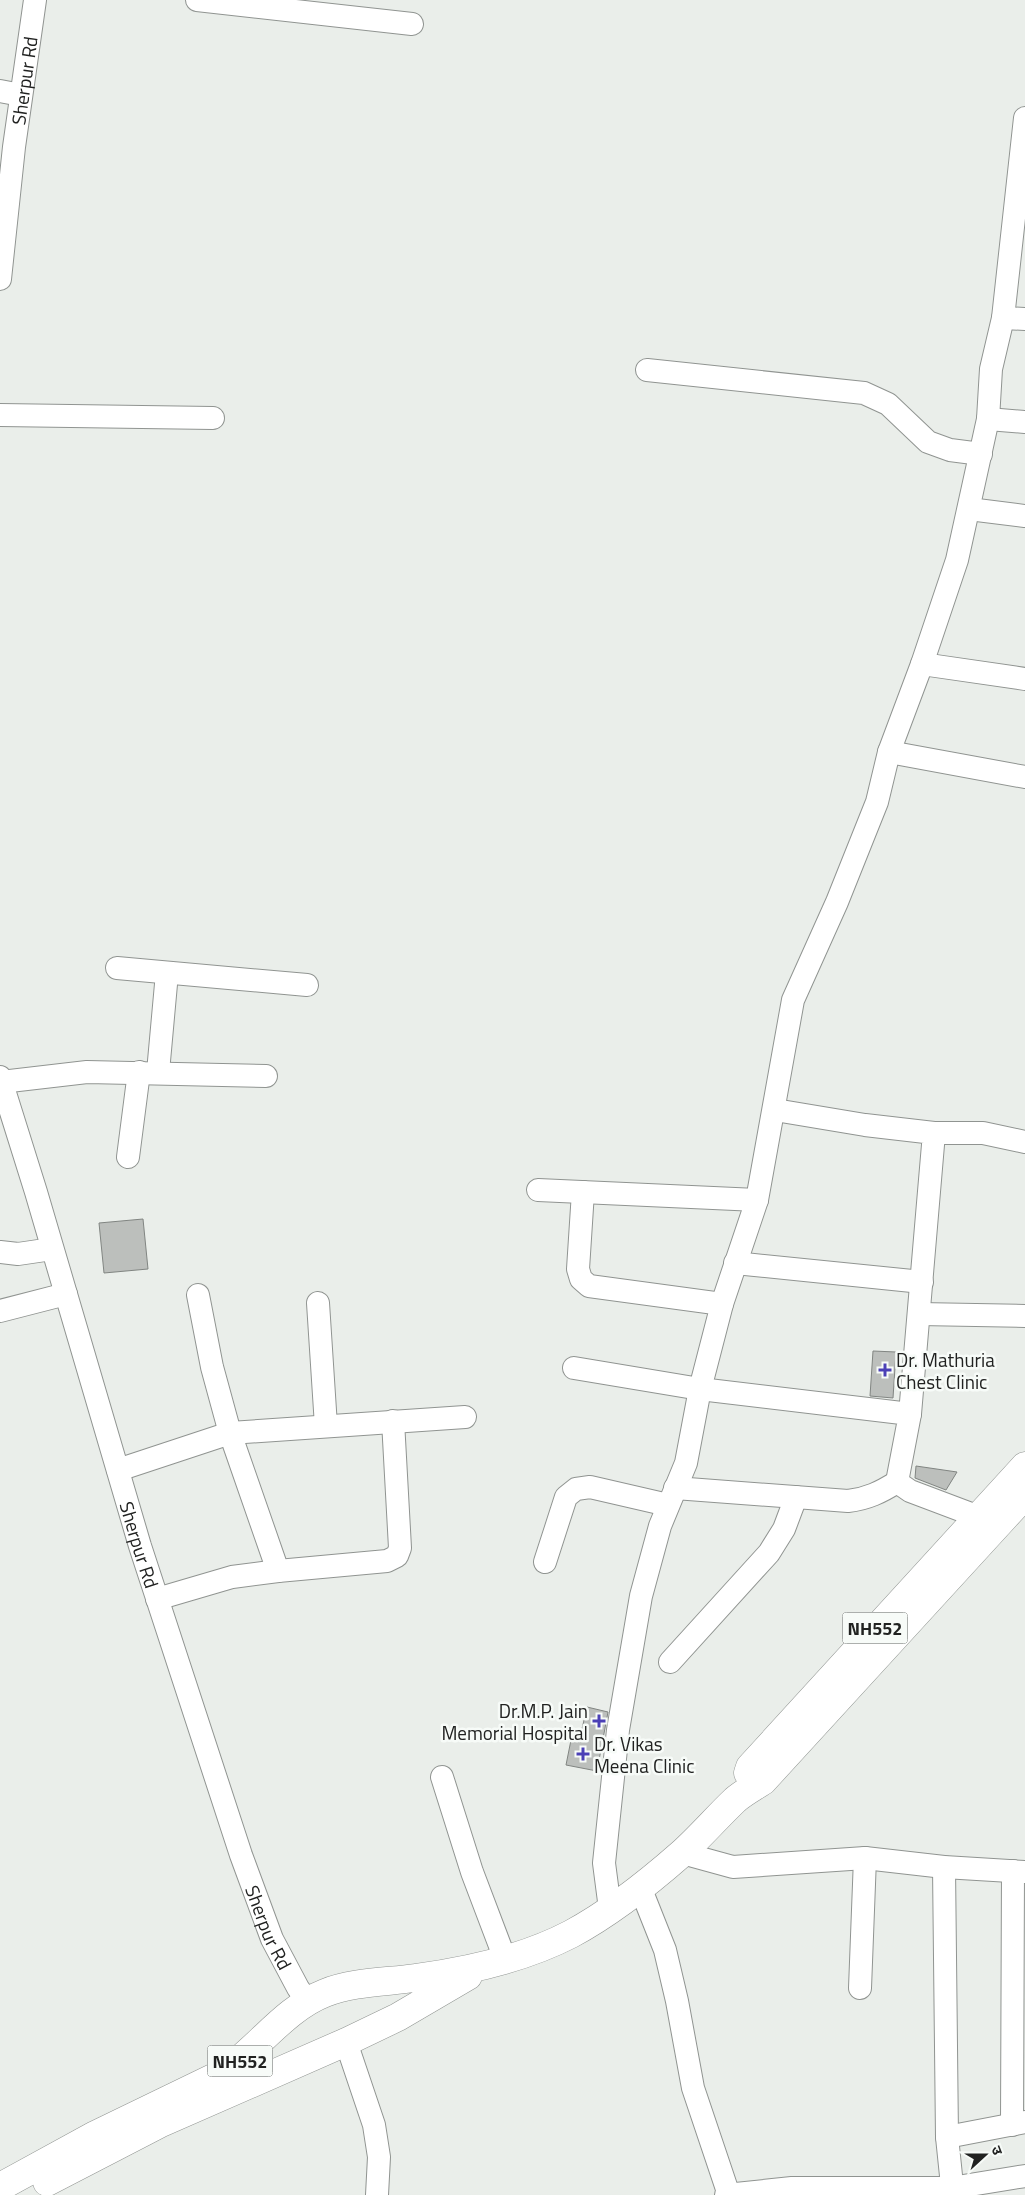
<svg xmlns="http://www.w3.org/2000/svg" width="1025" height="2195" font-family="'Titillium Web','Noto Sans Devanagari',sans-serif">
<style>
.building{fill:#bcbfbc;stroke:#818582}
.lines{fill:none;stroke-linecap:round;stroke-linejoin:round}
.minor-casing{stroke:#909491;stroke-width:24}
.highway-casing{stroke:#909491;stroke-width:29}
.minor{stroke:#fff;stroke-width:22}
.highway{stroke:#fff;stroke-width:28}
.poi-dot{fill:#4b40b6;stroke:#f7fbf8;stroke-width:2}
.labels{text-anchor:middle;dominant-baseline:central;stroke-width:5;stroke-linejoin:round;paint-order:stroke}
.shield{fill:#f7fbf8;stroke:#616362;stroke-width:1}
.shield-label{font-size:18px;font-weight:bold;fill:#212221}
.street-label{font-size:19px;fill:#212221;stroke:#f7fbf8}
.poi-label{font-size:19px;fill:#212221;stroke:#f7fbf8;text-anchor:start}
</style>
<rect width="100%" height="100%" fill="#eaeeea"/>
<path class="building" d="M 143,1219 L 148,1269 L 104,1273 L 99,1223 Z
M 873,1351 L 896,1352 L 893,1398 L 870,1396 Z
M 916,1466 L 957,1472 L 946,1490 L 915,1478 Z
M 587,1707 L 608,1712 L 597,1771 L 566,1765 L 571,1740 L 579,1742 Z"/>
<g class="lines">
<defs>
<g id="minor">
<path d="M 197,0 L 412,24"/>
<path d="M 0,91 L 21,95"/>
<path id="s1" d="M 0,279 L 14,147 L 35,0"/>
<path d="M 1003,318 L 1025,319"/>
<path d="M 647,370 L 864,393 L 888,404 L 928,442 L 950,450 L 981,454"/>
<path d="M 0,415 L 213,418"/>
<path d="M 988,419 L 1025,422"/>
<path d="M 969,509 L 1025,516"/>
<path d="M 922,664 L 1025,679"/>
<path d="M 889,752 L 1025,777"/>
<path d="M 117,968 L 307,985"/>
<path d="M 158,1072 L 167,973"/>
<path id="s2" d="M 0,1077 L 36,1192 L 140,1546 L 241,1855 L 272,1939 L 298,1988 L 307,2001"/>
<path d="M 1,1082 L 87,1072 L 266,1076"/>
<path d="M 775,1110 L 865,1125 L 934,1133 L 910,1414"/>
<path d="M 934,1133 L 983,1133 L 1025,1142"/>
<path d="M 128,1157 L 139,1072"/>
<path d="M 538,1190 L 757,1200"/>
<path d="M 583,1192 L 578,1269 L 581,1279 L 589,1286 L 722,1304"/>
<path d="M 0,1252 L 18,1254 L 52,1249"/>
<path d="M 735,1263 L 922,1282"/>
<path d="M 198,1295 L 212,1367 L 230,1433 L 278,1571"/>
<path d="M 318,1303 L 326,1426"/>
<path d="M 0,1311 L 66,1294"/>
<path d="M 919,1314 L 1025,1316"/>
<path d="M 574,1368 L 700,1389 L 910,1414 L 897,1482 L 910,1491 L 979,1517"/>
<path d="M 118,1470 L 230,1433 L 465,1417"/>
<path d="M 675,1488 L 848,1501 C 867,1499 881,1492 897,1482"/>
<path d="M 545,1562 L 566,1497 L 576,1489 L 590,1487 L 668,1505"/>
<path d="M 157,1599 L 232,1577 L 278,1571 L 387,1561 L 397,1556 L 400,1548 L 393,1421"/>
<path d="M 670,1662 L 769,1553 L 784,1529 L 796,1497"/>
<path d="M 442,1777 L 472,1872 L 505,1959"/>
<path d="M 682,1853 L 733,1867 L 865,1858 L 944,1867 L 1025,1872"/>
<path d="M 944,1867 L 947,2137 L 953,2195"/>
<path d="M 640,1887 L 665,1950 L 677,2001 L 693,2088 L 729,2195"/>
<path d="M 610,1909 L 604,1863 L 618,1730 L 641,1596 L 660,1526 L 686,1463 L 700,1389 L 722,1304 L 757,1200 L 793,1000 L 837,902 L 877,802 L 889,752 L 922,664 L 957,560 L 988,419 L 991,369 L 1003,318 L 1025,118"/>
<path d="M 860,1988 L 865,1858"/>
<path d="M 346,2042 L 374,2125 L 379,2157 L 377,2195"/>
<path d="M 1012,2125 L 1013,1871"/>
<path d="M 947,2137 L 1025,2122"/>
<path d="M 726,2195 L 792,2188 L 951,2188 L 1025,2176"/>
</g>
<path id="highway" d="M 748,1773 L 750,1767 L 1025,1466
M 47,2182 L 159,2124 L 346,2042 L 398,2017 L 468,1976
M 0,2187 L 95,2135 L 221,2074 C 257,2050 284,2009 325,1993 C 352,1982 386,1982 415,1978 C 468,1971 523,1959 571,1934 C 610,1913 648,1883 681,1854 C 700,1837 717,1817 735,1800 C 743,1793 754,1787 763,1781 L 1025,1495"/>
</defs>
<use href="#minor" class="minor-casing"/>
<use href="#highway" class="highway-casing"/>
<use href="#minor" class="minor"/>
<use href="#highway" class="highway"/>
</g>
<g class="poi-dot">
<path d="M882.5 1362.5h5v5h5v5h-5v5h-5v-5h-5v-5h5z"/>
<path d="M596.5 1713.5h5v5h5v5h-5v5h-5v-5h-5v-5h5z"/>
<path d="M580.5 1746.5h5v5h5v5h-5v5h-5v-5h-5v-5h5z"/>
</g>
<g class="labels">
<g class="shield">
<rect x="842.5" y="1612.5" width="65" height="31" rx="4"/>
<rect x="207.5" y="2045.5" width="65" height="31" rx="4"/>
</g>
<g class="shield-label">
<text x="875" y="1628">NH552</text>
<text x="240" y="2061">NH552</text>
</g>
<g class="street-label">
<text stroke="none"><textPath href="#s1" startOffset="200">Sherpur Rd</textPath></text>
<text stroke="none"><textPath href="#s2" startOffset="488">Sherpur Rd</textPath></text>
<text stroke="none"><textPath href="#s2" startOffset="892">Sherpur Rd</textPath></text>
</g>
<g class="poi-label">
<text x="896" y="1359">Dr. Mathuria<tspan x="896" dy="22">Chest Clinic</tspan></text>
<text x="588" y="1710" text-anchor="end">Dr.M.P. Jain<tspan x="588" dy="22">Memorial Hospital</tspan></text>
<text x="594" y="1743">Dr. Vikas<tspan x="594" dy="22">Meena Clinic</tspan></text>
</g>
</g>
<g transform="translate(985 2155) rotate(69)" stroke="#f7fbf8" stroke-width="4" paint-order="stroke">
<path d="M0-4L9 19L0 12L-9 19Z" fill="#212221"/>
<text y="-8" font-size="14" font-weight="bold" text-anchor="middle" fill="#212221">उ</text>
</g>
</svg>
